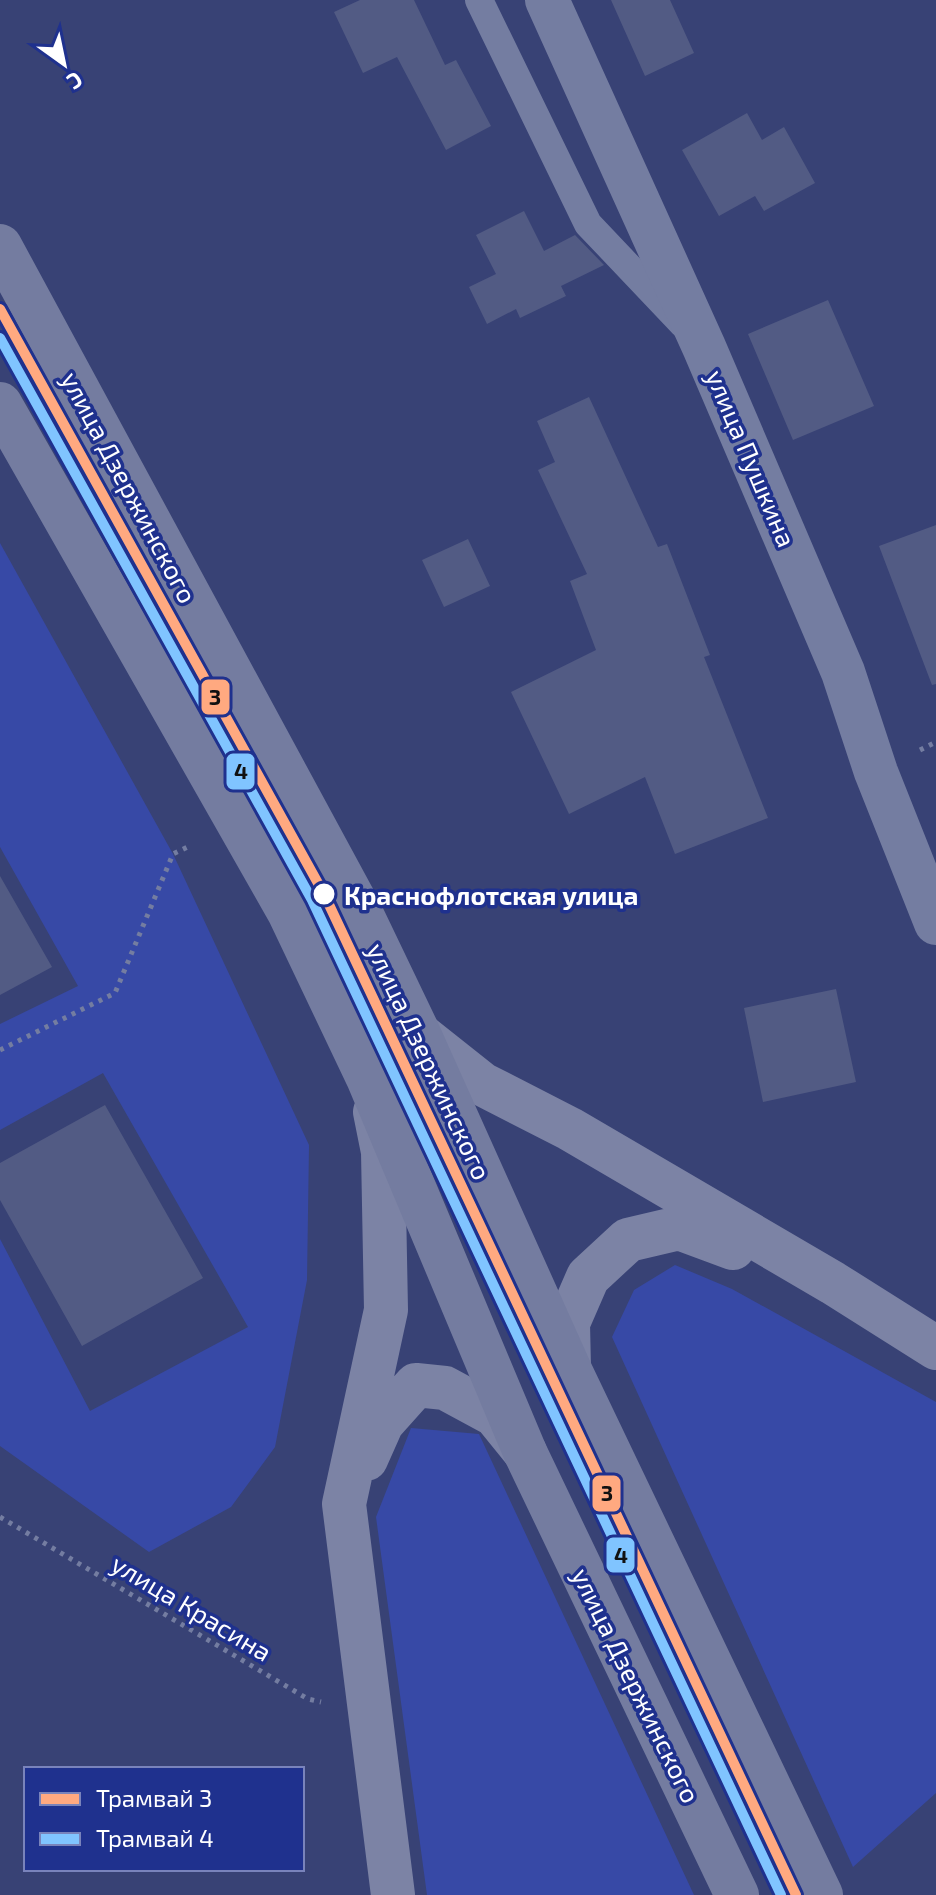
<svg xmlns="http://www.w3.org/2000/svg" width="936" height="1895" font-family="'Exo 2',sans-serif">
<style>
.green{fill:#3749a6}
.building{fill:#525b84}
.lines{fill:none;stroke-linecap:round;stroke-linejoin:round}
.path{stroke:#747da1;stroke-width:5;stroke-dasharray:4 6;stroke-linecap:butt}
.service{stroke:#747da1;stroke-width:28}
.minor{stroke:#747da1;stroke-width:44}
.secondary{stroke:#7c83a5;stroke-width:44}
.primary{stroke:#747ca0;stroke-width:44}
.tram-1-casing{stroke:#1f318e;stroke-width:16}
.tram-2-casing{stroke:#1f318e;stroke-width:16}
.tram-1{stroke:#ffa980;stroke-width:10}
.tram-2{stroke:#80c4ff;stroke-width:10}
.stop-dot{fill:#fff;stroke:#1f318e;stroke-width:3}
.labels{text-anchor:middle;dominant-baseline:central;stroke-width:7;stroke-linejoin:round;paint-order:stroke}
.street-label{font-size:26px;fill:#fff;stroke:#1f318e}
.stop-label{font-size:26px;font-weight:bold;fill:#fff;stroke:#1f318e;text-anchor:start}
.line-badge{stroke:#1f318e;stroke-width:3}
.pale-badge-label{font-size:22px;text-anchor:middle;font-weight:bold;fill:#111}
</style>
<rect width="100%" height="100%" fill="#384275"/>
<path class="green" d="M 0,543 L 173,854 L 309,1145 L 307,1280 L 275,1447 L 231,1507 L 149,1552 L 0,1446 L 0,1239 L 90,1411 L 248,1327 L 103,1073 L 0,1130 L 0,1024 L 78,986 L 0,847 Z
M 675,1265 L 732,1289 L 936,1402 L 936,1793 L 853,1867 L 612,1337 L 634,1290 Z
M 411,1428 L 479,1434 L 694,1895 L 427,1895 L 376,1517 Z"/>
<path class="building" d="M 360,0 L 414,0 L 445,65 L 456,60 L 491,126 L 446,150 L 397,57 L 363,73 L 334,12 Z
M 611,0 L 670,0 L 694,53 L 645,76 Z
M 747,113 L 762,140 L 784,127 L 815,183 L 764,211 L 755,196 L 719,216 L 682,150 Z
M 524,211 L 544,251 L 575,235 L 604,265 L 561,286 L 566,296 L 520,318 L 516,309 L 487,324 L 469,287 L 496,274 L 476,235 Z
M 828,300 L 874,406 L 793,440 L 748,334 Z
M 589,397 L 658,547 L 667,544 L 710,655 L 704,657 L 768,818 L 675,854 L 645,777 L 569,814 L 511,692 L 596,650 L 570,581 L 587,574 L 538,470 L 555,462 L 537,421 Z
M 936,525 L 936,684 L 932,685 L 879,546 Z
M 468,539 L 490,586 L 444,607 L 422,560 Z
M 0,876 L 52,967 L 0,995 Z
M 836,989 L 856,1082 L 763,1102 L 744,1008 Z
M 105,1105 L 203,1278 L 82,1346 L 0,1200 L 0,1163 Z"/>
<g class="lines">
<path class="path" d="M 920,750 L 936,742
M 0,1050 L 115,993 L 173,854 L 192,845
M 0,1517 L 308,1699 L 321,1702"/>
<path class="service" d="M 479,0 L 588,224 L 683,324"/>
<path class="minor" d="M 547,0 L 704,347 L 843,672 L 876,772 L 936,923"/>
<path class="secondary" d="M 419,1034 L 482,1084 L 570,1129 L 833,1283 L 936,1348
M 375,1112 L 383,1152 L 386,1310 L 344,1504 L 393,1895
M 569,1368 L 568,1323 L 588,1277 L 628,1240 L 679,1228 L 733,1248
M 366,1459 L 382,1423 L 416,1385 L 445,1388 L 495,1415 L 525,1452"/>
<path class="primary" d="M 0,246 L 360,911 L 419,1034 L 569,1368 L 821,1895
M 0,404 L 289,912 L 368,1078 L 525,1452 L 737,1895"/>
<defs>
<path id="tram-1" d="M 0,309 L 324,894 L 796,1895"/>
<path id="tram-2" d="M 0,338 L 312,900 L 781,1895"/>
</defs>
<use href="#tram-1" class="tram-1-casing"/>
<use href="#tram-2" class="tram-2-casing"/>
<use href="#tram-1" class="tram-1"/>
<use href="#tram-2" class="tram-2"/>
</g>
<circle class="stop-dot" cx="324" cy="894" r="12"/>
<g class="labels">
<g class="street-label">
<text transform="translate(752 458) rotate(67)">улица Пушкина</text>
<text transform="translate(130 487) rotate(62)">улица Дзержинского</text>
<text transform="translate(430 1061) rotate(65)">улица Дзержинского</text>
<text transform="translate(192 1607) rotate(31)">улица Красина</text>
<text transform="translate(637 1685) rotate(64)">улица Дзержинского</text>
</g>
<g class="stop-label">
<text x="344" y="894">Краснофлотская улица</text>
</g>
</g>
<g class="line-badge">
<rect x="200" y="678" width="31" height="38" rx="8" fill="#ffa980"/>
<rect x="225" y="752" width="31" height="39" rx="8" fill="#80c4ff"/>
<rect x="591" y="1474" width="31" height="39" rx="8" fill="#ffa980"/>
<rect x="605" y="1536" width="31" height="38" rx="8" fill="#80c4ff"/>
</g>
<g class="pale-badge-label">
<text x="215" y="705">3</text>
<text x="241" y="779">4</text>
<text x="607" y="1501">3</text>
<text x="621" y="1563">4</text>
</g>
<rect x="24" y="1767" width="280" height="104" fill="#1f318e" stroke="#7983bb" stroke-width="2"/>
<rect x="40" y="1793" width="40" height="12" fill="#ffa980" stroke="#7983bb" stroke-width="2"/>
<text x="96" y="1807" font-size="24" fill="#ffffff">Трамвай 3</text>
<rect x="40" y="1833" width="40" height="12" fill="#80c4ff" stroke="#7983bb" stroke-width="2"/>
<text x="96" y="1847" font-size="24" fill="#ffffff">Трамвай 4</text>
<g transform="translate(64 64) rotate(147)" stroke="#1f318e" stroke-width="6" paint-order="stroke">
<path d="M0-6L14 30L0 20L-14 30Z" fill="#ffffff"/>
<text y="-12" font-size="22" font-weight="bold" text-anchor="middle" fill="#ffffff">С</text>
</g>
</svg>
